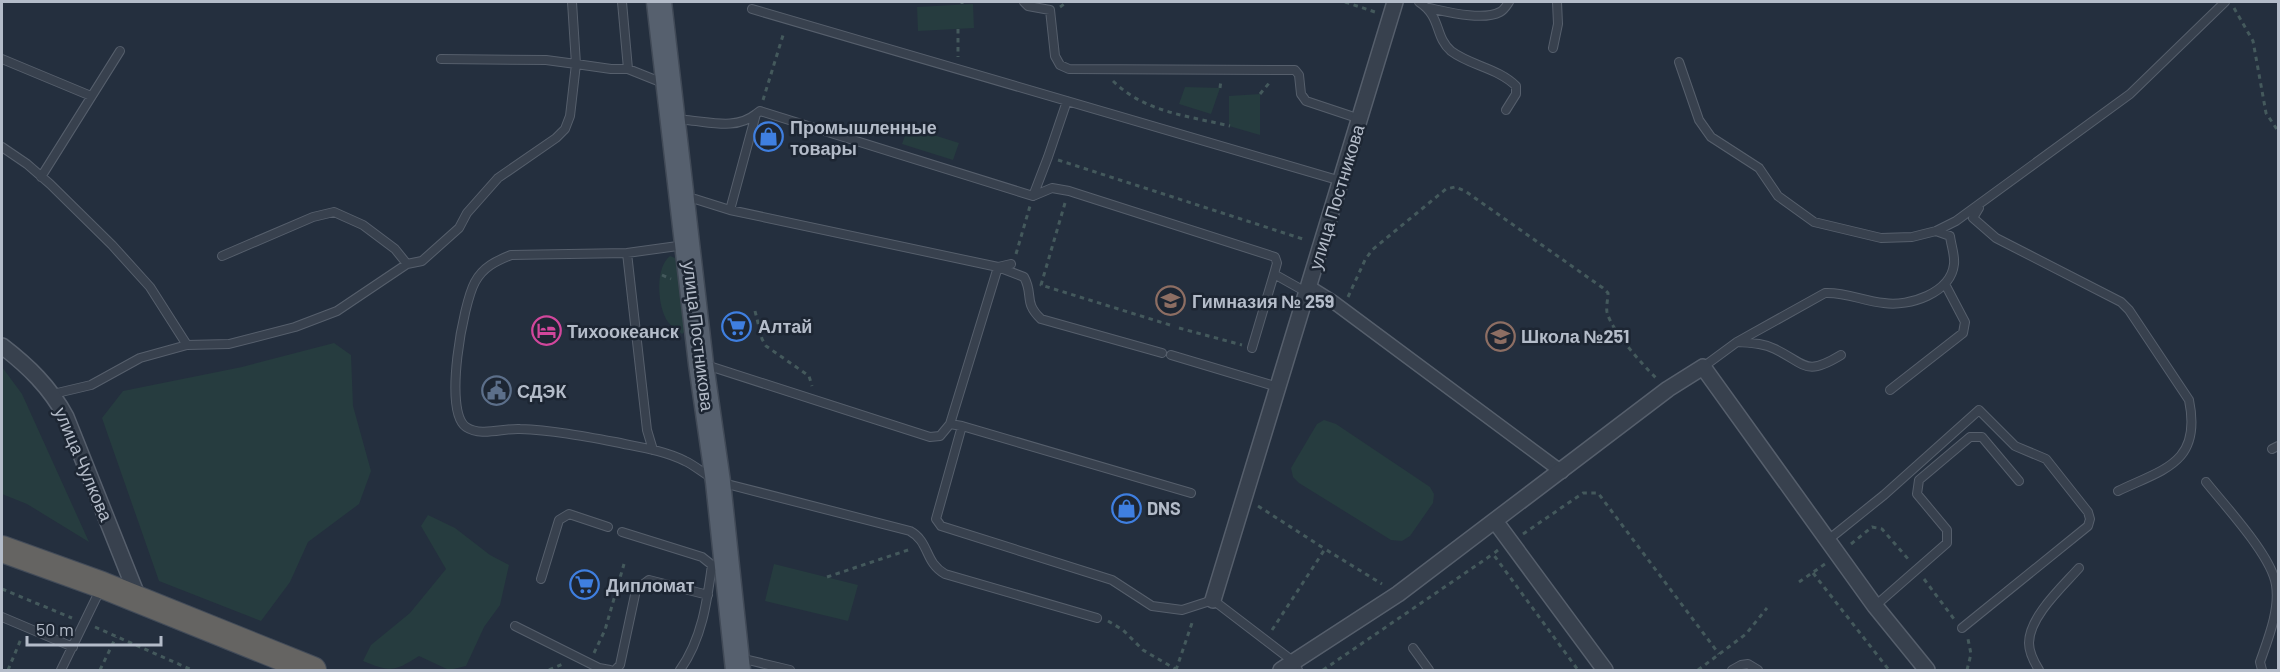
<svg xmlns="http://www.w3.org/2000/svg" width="2280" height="672" font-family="Barlow,sans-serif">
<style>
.green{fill:#263c3f}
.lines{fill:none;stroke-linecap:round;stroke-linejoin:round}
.service-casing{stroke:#565f6c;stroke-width:10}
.pedestrian-casing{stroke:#565f6c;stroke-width:15}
.minor-casing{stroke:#565f6c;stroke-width:18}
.primary-casing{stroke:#414a57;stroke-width:27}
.trunk-casing{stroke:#434c59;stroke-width:28}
.path{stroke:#44595c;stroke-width:3;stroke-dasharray:4.5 4.5;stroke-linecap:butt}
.service{stroke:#38414e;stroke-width:8}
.pedestrian{stroke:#38414e;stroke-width:12}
.minor{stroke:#38414e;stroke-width:15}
.primary{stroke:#56606e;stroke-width:24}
.trunk{stroke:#656462;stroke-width:26}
.labels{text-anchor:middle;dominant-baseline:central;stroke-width:5;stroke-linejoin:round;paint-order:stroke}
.poi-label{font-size:18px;font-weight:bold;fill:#b4bcc9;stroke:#1d2633;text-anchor:start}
.street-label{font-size:18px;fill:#b4bcc9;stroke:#1d2633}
</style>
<rect width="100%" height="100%" fill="#242f3e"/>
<path class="green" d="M 973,4 L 974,28 L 918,31 L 917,7 Z
M 1185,87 L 1220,88 L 1211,114 L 1179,104 Z
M 1260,94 L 1260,135 L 1229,126 L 1229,96 Z
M 908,127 L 959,143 L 953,160 L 902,144 Z
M 670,256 L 675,258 L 687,330 L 682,334 C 678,330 671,326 668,322 C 657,307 655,267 670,256 Z
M 334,343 L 351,355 L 353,406 L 371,471 L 359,504 L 308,542 L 290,582 L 261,621 L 159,581 L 102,418 L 123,391 L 242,367 Z
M 2,367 L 22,394 L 89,542 L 27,504 L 2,494 Z
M 1324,420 L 1336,424 L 1430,487 L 1434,494 L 1433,503 L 1410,536 L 1402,541 L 1391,540 L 1299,483 L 1293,477 L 1291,468 L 1317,424 Z
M 428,515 L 455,528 L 490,555 L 509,565 L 500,605 L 484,627 L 466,666 L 449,670 L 419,656 C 394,672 390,672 363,661 L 371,645 L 410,613 L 446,569 L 421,526 Z
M 774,564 L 858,585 L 848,621 L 765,601 Z"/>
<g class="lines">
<defs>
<path id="service" d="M 622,2 L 628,69
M 1024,2 L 1028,6 L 1050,10 L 1055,56 L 1060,65 L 1069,69 L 1295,70 L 1299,75 L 1301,94 L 1306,101 L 1360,119
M 1419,2 C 1442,17 1434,36 1451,51 C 1471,66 1498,68 1516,86 L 1516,94 L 1506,110
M 1429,8 C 1448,12 1483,21 1500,12 C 1504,10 1507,5 1509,2
M 752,9 L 1341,181
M 1553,48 L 1558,24 L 1557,2
M 2,59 L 91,96
M 441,59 L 546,60 L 576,64 L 572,2
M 1679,62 L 1699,120 L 1711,137 L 1759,168 L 1778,196 L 1814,222 L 1881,238 L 1912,237 L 1936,231 L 1956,221 L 2130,94 L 2225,2
M 1067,101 L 1048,157 L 1033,196 L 1052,188 L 1069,191 L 1275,257 L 1277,263 L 1274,274 L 1252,348
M 686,120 C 711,122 736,130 756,114
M 2,147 L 27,164 L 50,184 L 112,245 L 150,287 L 187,345
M 41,177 L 120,51
M 695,199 L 730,210 L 998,267 L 1024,277 C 1034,295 1023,302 1041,319 L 1162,353
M 1979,208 L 1973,218 L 1996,238 L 2121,302 L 2129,310 L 2189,400 C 2202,463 2164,469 2118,491
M 730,210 L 756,114 L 760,111 L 1033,196
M 685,245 L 627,253 L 511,255 C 496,261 483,267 475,282 C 463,304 443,411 466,427 C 481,437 503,428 520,429 C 551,430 583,436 615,442 C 638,447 663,450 685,461 C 694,465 703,473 712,478
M 627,253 L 647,430 L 653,450
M 222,256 L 313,217 L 334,212 L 363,225 L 395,249 L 407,264
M 1274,274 L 1306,292
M 1737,342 C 1750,343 1763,343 1775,349 C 1806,364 1805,377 1841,355
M 1171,355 L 1278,387
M 706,365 L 930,437 L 940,436 L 950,424
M 1703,367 L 1737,342 L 1825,293 C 1846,292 1863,301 1884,303 C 1909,307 1951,293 1954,264 C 1955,255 1951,245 1950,236 L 1936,231
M 1890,390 L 1963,333 L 1965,322 L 1945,284
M 53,394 L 91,385 L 140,358 L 187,345 L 229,344 L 295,327 L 337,311 L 407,264 L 422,261 L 459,228 L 467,213 L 498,178 L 556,138 L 565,129 L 570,116 L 576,64 L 611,69 L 628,69 L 663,83
M 962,426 L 950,424 L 998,267 L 1011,264
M 2272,449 L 2278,446
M 2206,482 C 2225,506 2272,556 2276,585 C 2280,610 2268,639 2260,662 L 2262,670
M 723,483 L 910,531 C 930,542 924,562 945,574 L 1097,618
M 1191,493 L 962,426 L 936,519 L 941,526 L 1112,580 L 1152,606 L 1182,610 L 1213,600 L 1294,662 L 1298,670
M 622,532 L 702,557 L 712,565 L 722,569
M 1828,540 L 1884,495 L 1979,410 L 2015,446 L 2046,459 L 2088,512 L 2090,519 L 2088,526 L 1962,628
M 541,579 L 559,520 L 569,514 L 608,527
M 1875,606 L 1947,543 L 1947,530 L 1917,494 L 1919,480 L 1970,437 L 1982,437 L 2019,481
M 2,617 L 73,647
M 515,626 L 599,668 L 610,670
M 1413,648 L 1429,670
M 740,658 L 790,670
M 61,670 L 100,590
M 615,670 L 620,665 L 636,590 L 649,580 L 708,595
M 680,670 C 702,639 707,602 712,565
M 1732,670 L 1741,665 L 1748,664 L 1758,670
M 2039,670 C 2034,662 2029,653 2029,643 C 2029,617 2062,587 2079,568"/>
<path id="pedestrian" d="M 1308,286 L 1332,301 L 1562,472"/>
<path id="minor" d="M 2,346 C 28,366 50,387 66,417 L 139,600
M 1495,521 L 1605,670
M 1213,600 L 1395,2
M 1281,670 L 1398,594 L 1668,389 L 1703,367 L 1875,606 L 1927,670"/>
<path id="primary" d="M 659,2 L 701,364 L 718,482 L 738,670"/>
<path id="trunk" d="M 2,549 L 102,585 L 313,670"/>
</defs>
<use href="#service" class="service-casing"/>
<use href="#pedestrian" class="pedestrian-casing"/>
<use href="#minor" class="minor-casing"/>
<use href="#primary" class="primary-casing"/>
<use href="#trunk" class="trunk-casing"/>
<path class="path" d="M 962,2 L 962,4
M 1345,2 L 1375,12
M 1060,7 L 1067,2
M 2234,8 L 2253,41 L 2266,113 L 2278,131
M 958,29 L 958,57
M 1113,81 C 1144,112 1188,116 1230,126
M 1220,88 L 1221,80
M 1260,94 L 1270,82
M 763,100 L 784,32
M 1058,160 L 1306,240
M 1065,203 L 1041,285 L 1170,325
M 1016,254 L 1030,206
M 662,275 L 671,279
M 1348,297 L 1365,260 L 1372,250 L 1446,189 L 1455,187 L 1465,191 L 1603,288 L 1608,293 C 1608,299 1606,306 1607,312 C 1611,330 1642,364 1656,378
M 755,311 L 762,339 L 766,346 L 809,376 L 812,386
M 1179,328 L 1242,345
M 1258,506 L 1325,549
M 1523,534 L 1583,493 L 1598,493 L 1719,654
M 1851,544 L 1872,527 L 1882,529 L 1909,560
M 1498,550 L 1493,554 L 1578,670
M 1813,573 L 1889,670
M 827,577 L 911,549
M 1924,579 L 1954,619
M 1799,582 L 1825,564
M 2,589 L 72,618
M 1108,621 L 1123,630 L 1143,650 L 1177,670
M 95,627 L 192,670
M 1272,630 L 1325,549 L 1382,584
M 594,653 L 605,630 L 624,564
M 8,670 L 21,639
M 100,670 L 116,637
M 549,670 L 563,664
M 1176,670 L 1193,620
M 1323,670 L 1493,554
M 1698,670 L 1746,634 L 1767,608
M 1967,670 L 1971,654 L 1968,639"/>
<use href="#service" class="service"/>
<use href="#pedestrian" class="pedestrian"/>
<use href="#minor" class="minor"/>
<use href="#primary" class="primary"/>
<use href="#trunk" class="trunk"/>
</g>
<defs>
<symbol id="shop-ring" viewBox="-11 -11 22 22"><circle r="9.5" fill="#1d2633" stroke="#3f7fe0" stroke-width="1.5"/><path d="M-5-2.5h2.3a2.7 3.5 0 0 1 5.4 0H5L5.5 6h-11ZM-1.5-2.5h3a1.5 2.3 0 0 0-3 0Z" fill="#3f7fe0"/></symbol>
<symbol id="school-ring" viewBox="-11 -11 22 22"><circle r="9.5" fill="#1d2633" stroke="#8d6e63" stroke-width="1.5"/><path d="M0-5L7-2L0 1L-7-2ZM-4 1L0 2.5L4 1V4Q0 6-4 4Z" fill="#8d6e63"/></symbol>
<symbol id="supermarket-ring" viewBox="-11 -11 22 22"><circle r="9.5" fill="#1d2633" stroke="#3f7fe0" stroke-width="1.5"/><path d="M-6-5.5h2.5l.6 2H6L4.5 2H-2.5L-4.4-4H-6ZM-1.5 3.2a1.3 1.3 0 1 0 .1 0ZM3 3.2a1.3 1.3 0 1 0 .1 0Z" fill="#3f7fe0"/></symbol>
<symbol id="hotel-ring" viewBox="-11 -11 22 22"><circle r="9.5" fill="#1d2633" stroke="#d1479c" stroke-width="1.5"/><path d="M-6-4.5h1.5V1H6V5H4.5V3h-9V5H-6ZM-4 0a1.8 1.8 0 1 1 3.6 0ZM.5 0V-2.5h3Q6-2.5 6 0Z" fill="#d1479c"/></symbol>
<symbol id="civic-ring" viewBox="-11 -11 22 22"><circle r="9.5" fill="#1d2633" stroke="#5c6f8a" stroke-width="1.5"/><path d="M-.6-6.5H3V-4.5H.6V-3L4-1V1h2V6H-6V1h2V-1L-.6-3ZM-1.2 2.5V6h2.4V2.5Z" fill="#5c6f8a"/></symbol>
</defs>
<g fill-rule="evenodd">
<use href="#shop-ring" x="752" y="120" width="33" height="33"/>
<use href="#school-ring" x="1154" y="284" width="33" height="33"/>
<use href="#supermarket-ring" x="720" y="310" width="33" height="33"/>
<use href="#hotel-ring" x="530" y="314" width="33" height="33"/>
<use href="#school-ring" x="1484" y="320" width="33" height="33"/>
<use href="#civic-ring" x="480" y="374" width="33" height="33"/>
<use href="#shop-ring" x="1110" y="492" width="33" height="33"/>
<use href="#supermarket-ring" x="568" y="568" width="33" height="33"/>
</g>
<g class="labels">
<g class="poi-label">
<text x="790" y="127">Промышленные<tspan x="790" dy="21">товары</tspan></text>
<text x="1192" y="301">Гимназия № 259</text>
<text x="758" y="326">Алтай</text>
<text x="567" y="331">Тихоокеанск</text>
<text x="1521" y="336">Школа №251</text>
<text x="517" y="391">СДЭК</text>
<text x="1147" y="508">DNS</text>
<text x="606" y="585">Дипломат</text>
</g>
<g class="street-label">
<text transform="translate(1336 197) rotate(-73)">улица Постникова</text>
<text transform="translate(699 336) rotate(83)">улица Постникова</text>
<text transform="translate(84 464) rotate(67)">улица Чулкова</text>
</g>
</g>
<rect width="2280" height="672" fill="none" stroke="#b4bcc9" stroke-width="6"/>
<path d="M27 636v9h134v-9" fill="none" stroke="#b4bcc9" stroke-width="3"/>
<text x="36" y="636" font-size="18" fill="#b4bcc9" stroke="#1d2633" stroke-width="4.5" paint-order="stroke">50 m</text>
</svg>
